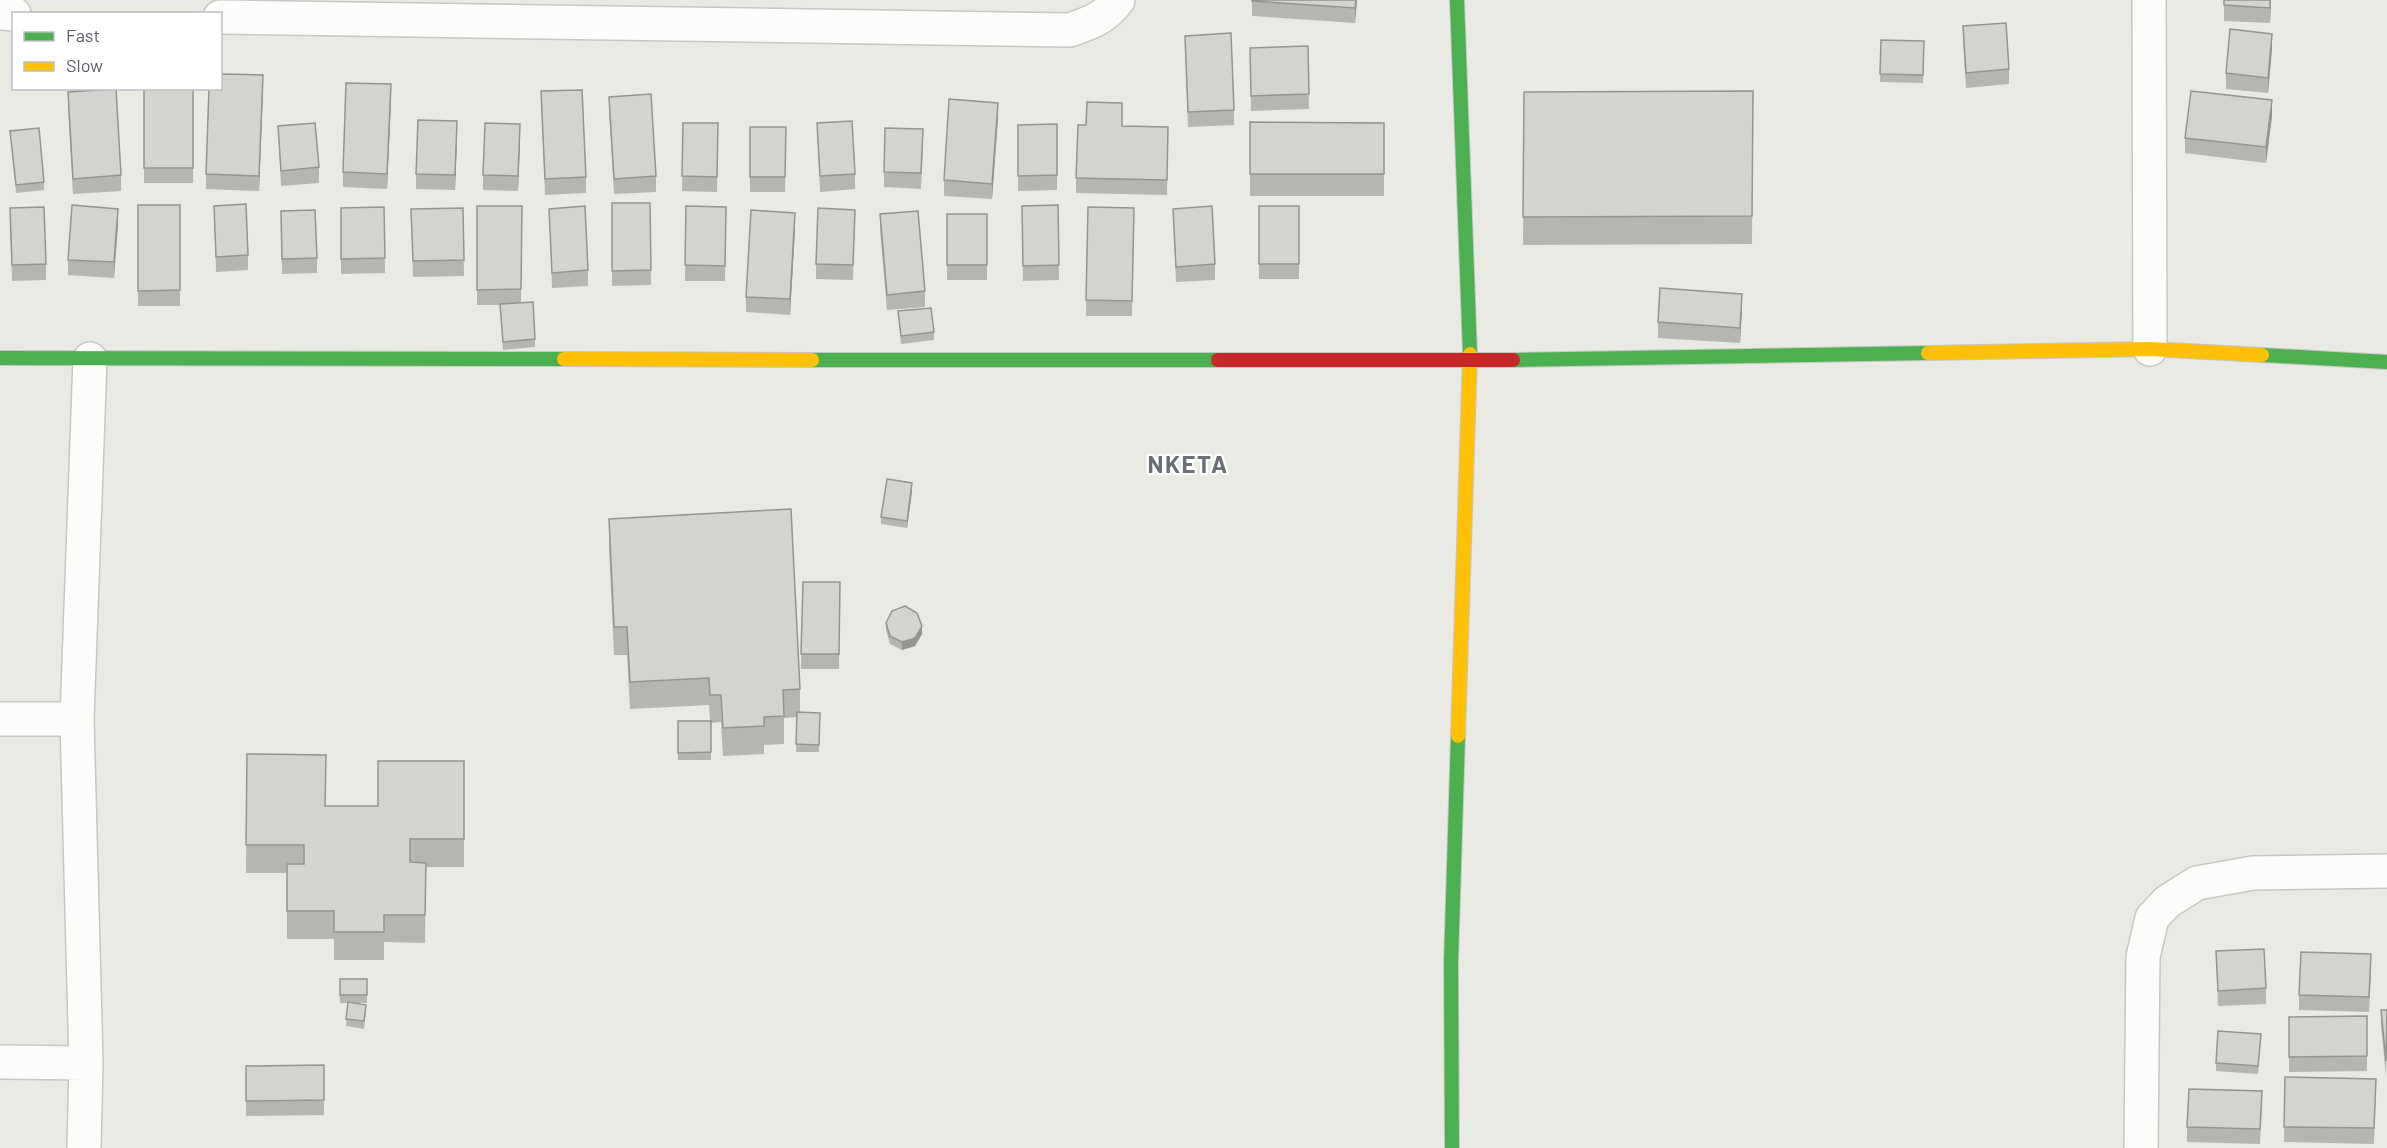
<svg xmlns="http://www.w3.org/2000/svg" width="2387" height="1148" font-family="Barlow,sans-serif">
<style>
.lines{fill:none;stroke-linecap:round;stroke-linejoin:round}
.street-casing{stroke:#c6c6c5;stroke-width:36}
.fast-casing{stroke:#c6c7c6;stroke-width:16}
.slow-casing{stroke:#c6c7c6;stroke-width:16}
.jam-casing{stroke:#c6c7c6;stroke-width:16}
.street{stroke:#fcfcfb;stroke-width:33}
.fast{stroke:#4caf50;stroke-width:14}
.slow{stroke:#ffc107;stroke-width:14}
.jam{stroke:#c62828;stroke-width:14}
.wall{fill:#b6b5b2}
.shaded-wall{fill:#949491}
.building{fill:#d4d3cf;stroke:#949491;stroke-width:1.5}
.labels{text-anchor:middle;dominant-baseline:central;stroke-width:4.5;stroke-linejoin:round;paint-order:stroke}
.district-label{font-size:24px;font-weight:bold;letter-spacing:1.5px;fill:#6a6e75;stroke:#fff}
</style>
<rect width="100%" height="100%" fill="#eaeae4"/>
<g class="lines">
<defs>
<path id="street" d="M 2149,0 L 2150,349
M 0,13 L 14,14
M 220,17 L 1070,30 C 1090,23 1105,18 1118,0
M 0,719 L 77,719
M 0,1062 L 86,1063
M 84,1148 L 86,1063 L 77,719 L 90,359
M 2141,1148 L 2143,957 L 2152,918 L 2167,902 L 2197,883 L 2253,873 L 2387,871"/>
<path id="fast" d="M 1457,0 L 1470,354
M 2262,355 L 2387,362
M 0,358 L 564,359
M 812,360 L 1218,360
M 1513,360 L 1928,353
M 1452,1148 L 1451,963 L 1458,736"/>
<path id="slow" d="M 1928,353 L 2150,349 L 2262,355
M 564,359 L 812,360
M 1458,736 L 1470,354"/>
<path id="jam" d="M 1218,360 L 1513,360"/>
</defs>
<use href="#street" class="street-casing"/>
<use href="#fast" class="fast-casing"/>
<use href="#slow" class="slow-casing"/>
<use href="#jam" class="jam-casing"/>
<use href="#street" class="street"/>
<use href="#fast" class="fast"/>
<use href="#slow" class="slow"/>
<use href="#jam" class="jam"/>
</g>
<path class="wall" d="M 1252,0 L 1357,0 L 1355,23 L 1252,16 Z
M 2224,0 L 2271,0 L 2270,23 L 2224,21 Z
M 1963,26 L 2009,69 L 2009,84 L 1966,88 L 1963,42 Z
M 1185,36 L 1234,110 L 1234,125 L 1188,127 Z
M 1881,40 L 1924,41 L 1923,83 L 1880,82 Z
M 1308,46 L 1309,109 L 1251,111 L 1250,48 Z
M 2272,49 L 2268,93 L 2226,89 L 2226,73 Z
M 144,88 L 193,88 L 193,183 L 144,183 Z
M 263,90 L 259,191 L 206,189 L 206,174 Z
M 541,91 L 586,177 L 586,193 L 545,195 Z
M 1753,91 L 1752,244 L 1523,245 L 1524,92 Z
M 68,92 L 121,175 L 121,191 L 73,194 L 68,108 Z
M 609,97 L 656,176 L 656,192 L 614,194 L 609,112 Z
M 391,100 L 387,189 L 343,187 L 343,172 Z
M 2272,116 L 2266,163 L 2185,153 L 2185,138 Z
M 998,118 L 992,199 L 944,196 L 944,180 Z
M 1250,122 L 1384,123 L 1384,196 L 1250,196 Z
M 683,123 L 718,123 L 717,192 L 682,191 Z
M 817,123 L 855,174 L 855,189 L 820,192 Z
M 1057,124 L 1057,190 L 1018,191 L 1018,125 Z
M 278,126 L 319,167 L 319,183 L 281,186 Z
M 1122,126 L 1168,127 L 1167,195 L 1076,193 L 1076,178 Z
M 750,127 L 786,127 L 785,192 L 750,192 Z
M 10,131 L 44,182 L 44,190 L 16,193 Z
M 457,137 L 455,190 L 416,189 L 416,174 Z
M 520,139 L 518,191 L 483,190 L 483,175 Z
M 923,144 L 921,189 L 884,187 L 884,172 Z
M 612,203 L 650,203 L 651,285 L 612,286 Z
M 138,205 L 180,205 L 180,306 L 138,306 Z
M 1058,205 L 1059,280 L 1023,281 L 1022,206 Z
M 214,206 L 248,255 L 248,270 L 216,272 Z
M 477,206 L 522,206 L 521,303 L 535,339 L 535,347 L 503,350 L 500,305 L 477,305 Z
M 686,206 L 726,207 L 725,281 L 685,281 Z
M 1259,206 L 1299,206 L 1299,279 L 1259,279 Z
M 384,207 L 385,273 L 341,274 L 341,208 Z
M 1088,207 L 1134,208 L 1132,316 L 1086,316 Z
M 463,208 L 464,276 L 413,277 L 411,209 Z
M 549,209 L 588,270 L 588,286 L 552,288 Z
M 1173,209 L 1215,264 L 1215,280 L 1176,282 Z
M 855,210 L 853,280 L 816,279 L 816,264 Z
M 281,211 L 317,258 L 317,273 L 282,274 Z
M 880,214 L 925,291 L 925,307 L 887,310 L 880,230 Z
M 947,214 L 987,214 L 987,280 L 947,280 Z
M 10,223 L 46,264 L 46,280 L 12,281 Z
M 118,224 L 114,278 L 68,275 L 68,260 Z
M 795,229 L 790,315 L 746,312 L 746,297 Z
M 1742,309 L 1740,343 L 1658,338 L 1658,322 Z
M 898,311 L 934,332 L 934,340 L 901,344 Z
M 912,491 L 907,528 L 881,524 L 881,517 Z
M 609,519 L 800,689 L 800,712 L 820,713 L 819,752 L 796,752 L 797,717 L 784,718 L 784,744 L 764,745 L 764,754 L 723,756 L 721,722 L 711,723 L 711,760 L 678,760 L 678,721 L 710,721 L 709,705 L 630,709 L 627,655 L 614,655 L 609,547 Z
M 803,582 L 840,582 L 839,669 L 801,669 Z
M 886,623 L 922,634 L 915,646 L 902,650 L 890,644 L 886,630 Z
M 247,754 L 326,806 L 378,806 L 464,761 L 464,867 L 426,867 L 425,943 L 384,942 L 384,960 L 334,960 L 334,939 L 287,939 L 287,873 L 246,873 Z
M 2216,951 L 2266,988 L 2266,1004 L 2218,1006 Z
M 2371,969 L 2369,1012 L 2299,1010 L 2299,995 Z
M 340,979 L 367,979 L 367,1003 L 353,1003 L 366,1012 L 364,1029 L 346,1026 L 348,1003 L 340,1003 Z
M 2381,1010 L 2387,1010 L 2386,1077 L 2381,1025 Z
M 2367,1016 L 2367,1071 L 2289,1072 L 2289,1017 Z
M 2261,1041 L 2258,1074 L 2216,1071 L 2216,1063 Z
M 324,1065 L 324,1115 L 246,1116 L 246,1066 Z
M 2285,1077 L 2376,1079 L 2374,1144 L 2284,1142 Z
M 2262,1106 L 2260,1144 L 2187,1142 L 2187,1127 Z"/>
<path class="shaded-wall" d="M 1356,0 L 1357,0 L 1355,23 L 1355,8 Z
M 2270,0 L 2271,0 L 2270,23 Z
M 2272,34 L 2272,49 L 2268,93 L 2268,78 Z
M 263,75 L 263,90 L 259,191 L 259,176 Z
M 391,84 L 391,100 L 387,189 L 387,174 Z
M 2272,100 L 2272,116 L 2266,163 L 2266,147 Z
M 998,103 L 998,118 L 992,199 L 992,184 Z
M 457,121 L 457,137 L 455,190 L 455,175 Z
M 520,124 L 520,139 L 518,191 L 518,176 Z
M 118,209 L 118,224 L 114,278 L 114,262 Z
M 795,213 L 795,229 L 790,315 L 790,299 Z
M 1742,294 L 1742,309 L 1740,343 L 1740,328 Z
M 912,483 L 912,491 L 907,528 L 907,521 Z
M 922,626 L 922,634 L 915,646 L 902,650 L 902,642 Z"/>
<path class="building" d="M 1252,0 L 1356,0 L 1355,8 L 1252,1 Z
M 2224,0 L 2270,0 L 2270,8 L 2224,5 Z
M 2006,23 L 2009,69 L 1966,73 L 1963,26 Z
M 2230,29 L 2272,34 L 2268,78 L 2226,73 Z
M 1231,33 L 1234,110 L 1188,112 L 1185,36 Z
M 1881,40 L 1924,41 L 1923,75 L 1880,74 Z
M 1308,46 L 1309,94 L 1251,96 L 1250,48 Z
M 220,74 L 263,75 L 259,176 L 206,174 L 209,88 L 220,88 Z
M 346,83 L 391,84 L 387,174 L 343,172 Z
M 144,88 L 193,88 L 193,168 L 144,168 Z
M 116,89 L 121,175 L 73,179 L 68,92 Z
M 582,90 L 586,177 L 545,179 L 541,91 Z
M 1753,91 L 1752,216 L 1523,217 L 1524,92 Z
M 2191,91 L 2272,100 L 2266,147 L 2185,138 Z
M 651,94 L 656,176 L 614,179 L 609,97 Z
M 949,99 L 998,103 L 992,184 L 944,180 Z
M 1087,102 L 1122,103 L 1122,126 L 1168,127 L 1167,180 L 1076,178 L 1078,125 L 1086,125 Z
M 418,120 L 457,121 L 455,175 L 416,174 Z
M 852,121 L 855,174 L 820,176 L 817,123 Z
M 1250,122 L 1384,123 L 1384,174 L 1250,174 Z
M 315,123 L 319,167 L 281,171 L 278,126 Z
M 485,123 L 520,124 L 518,176 L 483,175 Z
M 683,123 L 718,123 L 717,177 L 682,176 Z
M 1057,124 L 1057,175 L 1018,176 L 1018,125 Z
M 750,127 L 786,127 L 785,177 L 750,177 Z
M 39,128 L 44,182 L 16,185 L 10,131 Z
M 885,128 L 923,129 L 921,173 L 884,172 Z
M 612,203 L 650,203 L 651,270 L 612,271 Z
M 246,204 L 248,255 L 216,257 L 214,206 Z
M 72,205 L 118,209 L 114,262 L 68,260 Z
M 138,205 L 180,205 L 180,290 L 138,291 Z
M 1058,205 L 1059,265 L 1023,266 L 1022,206 Z
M 477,206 L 522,206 L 521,289 L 477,290 Z
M 585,206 L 588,270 L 552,273 L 549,209 Z
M 686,206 L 726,207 L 725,266 L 685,265 Z
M 1212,206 L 1215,264 L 1176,267 L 1173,209 Z
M 1259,206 L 1299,206 L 1299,264 L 1259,264 Z
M 44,207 L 46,264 L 12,265 L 10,208 Z
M 384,207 L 385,258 L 341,259 L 341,208 Z
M 1088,207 L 1134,208 L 1132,301 L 1086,300 Z
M 463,208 L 464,260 L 413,261 L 411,209 Z
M 818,208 L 855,210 L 853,265 L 816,264 Z
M 315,210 L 317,258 L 282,259 L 281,211 Z
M 751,210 L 795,213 L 790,299 L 746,297 Z
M 918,211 L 925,291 L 887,295 L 880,214 Z
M 947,214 L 987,214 L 987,265 L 947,265 Z
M 1660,288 L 1742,294 L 1740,328 L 1658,322 Z
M 533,302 L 535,339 L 503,342 L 500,304 Z
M 931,308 L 934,332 L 901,336 L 898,311 Z
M 887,479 L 912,483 L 907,521 L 881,517 Z
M 791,509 L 800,689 L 783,690 L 784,716 L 764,717 L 764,726 L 723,728 L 721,695 L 710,695 L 709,678 L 630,682 L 627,627 L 614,627 L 609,519 Z
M 803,582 L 840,582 L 839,654 L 801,654 Z
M 905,606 L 917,613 L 922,626 L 915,638 L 902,642 L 890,636 L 886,623 L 892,611 Z
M 797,712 L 820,713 L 819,745 L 796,744 Z
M 678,721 L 711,721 L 711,752 L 678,753 Z
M 247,754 L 326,755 L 325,806 L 378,806 L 378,761 L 464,761 L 464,839 L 410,839 L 410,862 L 426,863 L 425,915 L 384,915 L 384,932 L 334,932 L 334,911 L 287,911 L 287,864 L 304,864 L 304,845 L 246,845 Z
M 2264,949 L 2266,988 L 2218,991 L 2216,951 Z
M 2301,952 L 2371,954 L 2369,997 L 2299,995 Z
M 340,979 L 367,979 L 367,995 L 340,995 Z
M 348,1002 L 366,1005 L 364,1021 L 346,1019 Z
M 2381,1010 L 2387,1010 L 2386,1061 Z
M 2367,1016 L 2367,1056 L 2289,1057 L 2289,1017 Z
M 2218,1031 L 2261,1034 L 2258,1066 L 2216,1063 Z
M 324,1065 L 324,1100 L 246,1101 L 246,1066 Z
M 2285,1077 L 2376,1079 L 2374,1128 L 2284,1127 Z
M 2189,1089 L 2262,1091 L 2260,1129 L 2187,1127 Z"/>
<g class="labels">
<g class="district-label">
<text x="1188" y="463">NKETA</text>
</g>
</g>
<rect x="12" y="12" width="210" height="78" fill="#ffffff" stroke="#bdbec1" stroke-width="1.5"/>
<rect x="24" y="32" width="30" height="9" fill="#4caf50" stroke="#bdbec1" stroke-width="1.5"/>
<text x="66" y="42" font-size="18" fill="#595c63">Fast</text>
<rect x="24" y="62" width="30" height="9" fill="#ffc107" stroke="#bdbec1" stroke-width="1.5"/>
<text x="66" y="72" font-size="18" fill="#595c63">Slow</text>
</svg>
